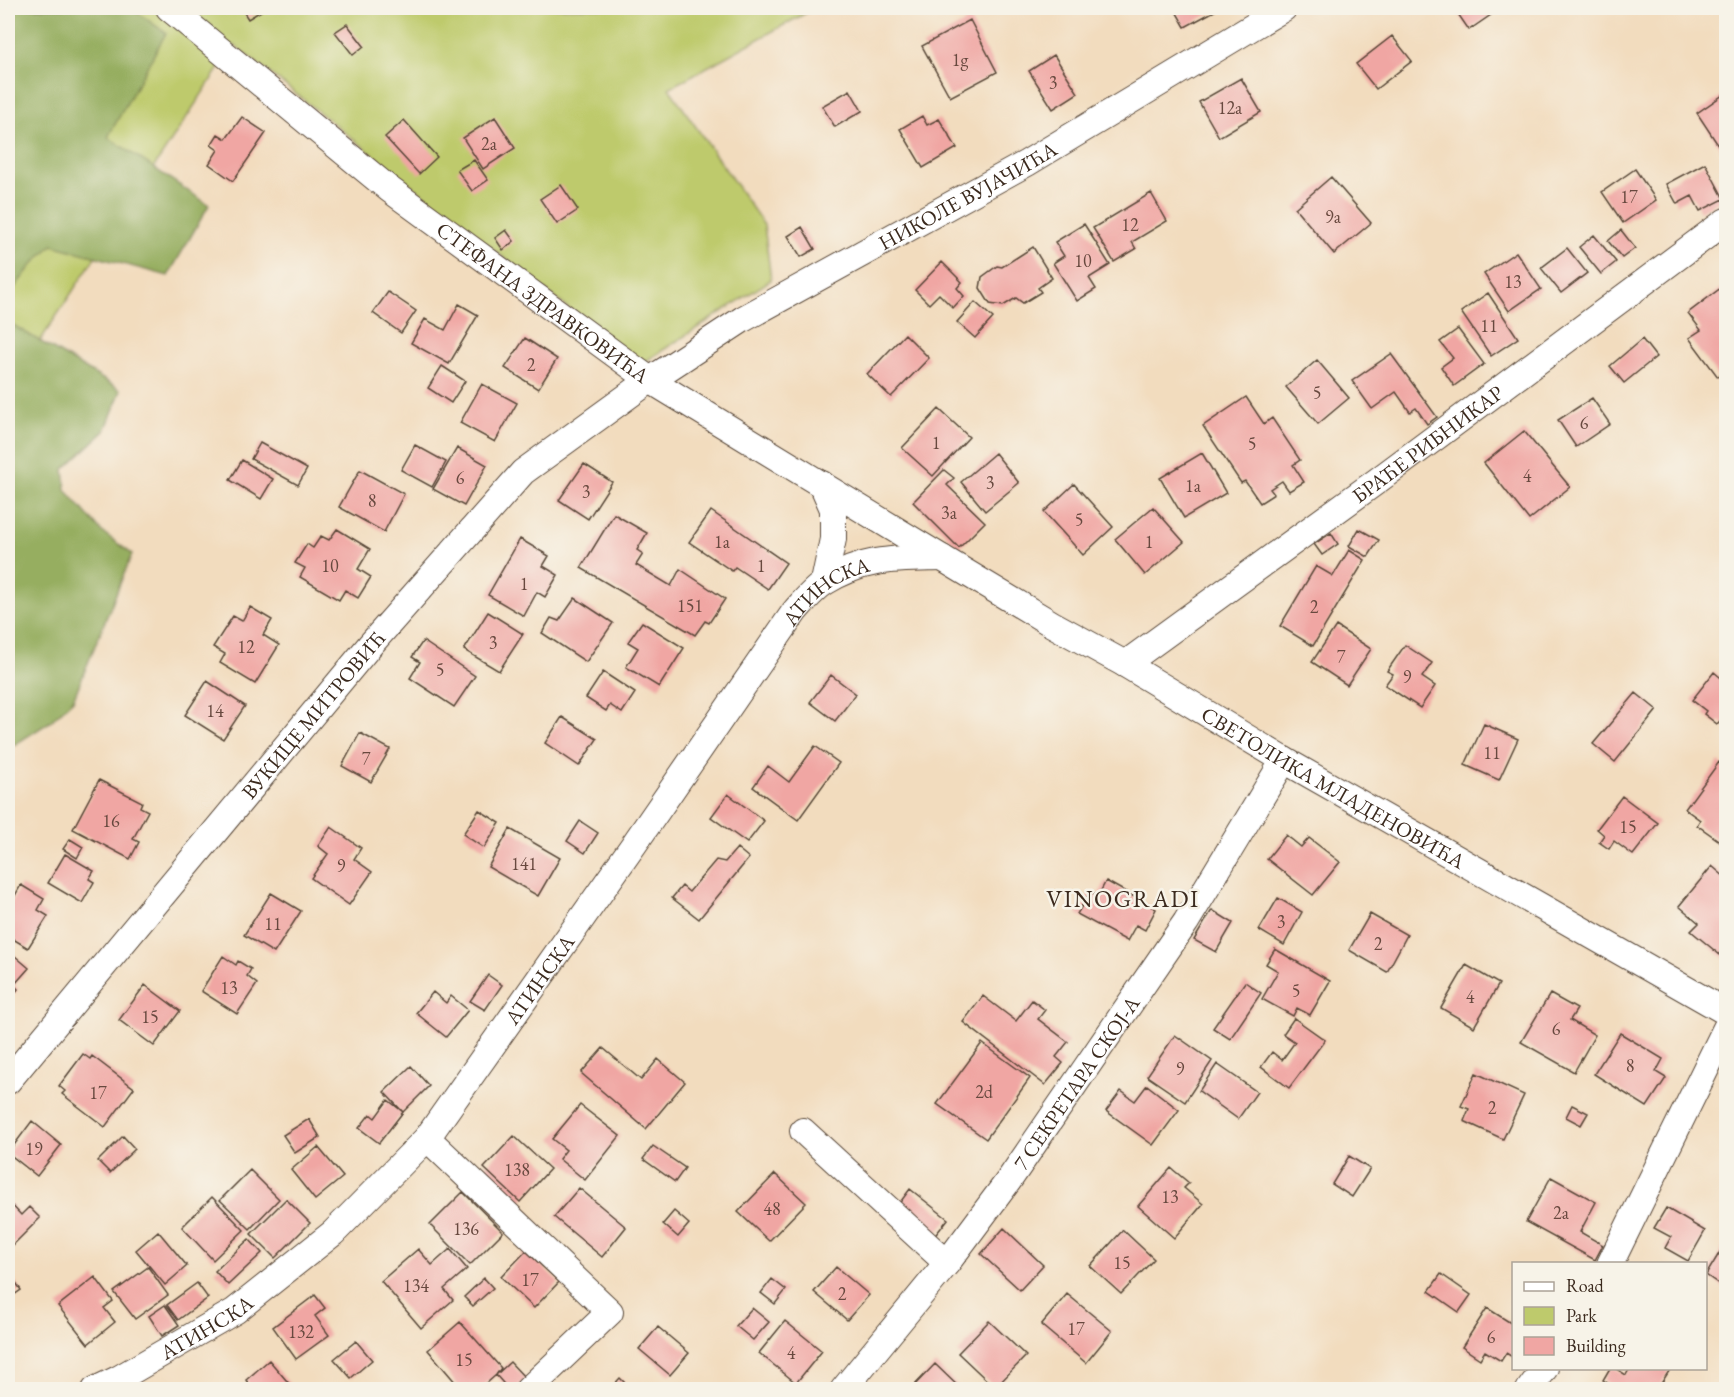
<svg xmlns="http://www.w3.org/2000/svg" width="1734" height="1397" font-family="'EB Garamond',serif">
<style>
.green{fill:#beca6c;stroke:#7c7a45;stroke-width:1.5}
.forest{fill:#96ae60;stroke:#686c3f;stroke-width:1.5}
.building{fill:#f0a6a3}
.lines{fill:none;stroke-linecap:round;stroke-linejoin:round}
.minor-casing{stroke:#564536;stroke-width:28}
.minor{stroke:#fff;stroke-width:26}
.labels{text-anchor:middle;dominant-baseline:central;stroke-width:5;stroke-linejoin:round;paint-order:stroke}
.number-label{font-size:18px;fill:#68493f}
.street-label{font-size:21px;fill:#3b2a1e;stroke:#f7f3e8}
.quarter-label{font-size:24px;letter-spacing:1.5px;fill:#3b2a1e;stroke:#f7f3e8}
</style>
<rect width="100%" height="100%" fill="#f7f3e8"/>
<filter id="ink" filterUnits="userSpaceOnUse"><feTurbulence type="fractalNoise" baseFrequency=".0167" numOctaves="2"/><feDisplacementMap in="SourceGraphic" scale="12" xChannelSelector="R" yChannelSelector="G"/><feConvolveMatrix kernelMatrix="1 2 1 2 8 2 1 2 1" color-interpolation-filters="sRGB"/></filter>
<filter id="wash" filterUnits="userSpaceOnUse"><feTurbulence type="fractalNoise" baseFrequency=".008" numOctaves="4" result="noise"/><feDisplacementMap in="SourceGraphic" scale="24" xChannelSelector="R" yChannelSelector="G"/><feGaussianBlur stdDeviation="1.35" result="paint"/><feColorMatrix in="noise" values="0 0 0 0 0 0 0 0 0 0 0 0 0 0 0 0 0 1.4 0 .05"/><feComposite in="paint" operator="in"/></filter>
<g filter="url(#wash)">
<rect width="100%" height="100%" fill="#f2dcbe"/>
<path class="green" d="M 8,8 L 815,8 L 669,88 L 764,225 L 771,280 L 640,365 L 234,45 L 8,390 Z"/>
<path class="forest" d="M 8,8 L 131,8 L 166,33 L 108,137 L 209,205 L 168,276 L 52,245 L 32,265 L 8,296 Z
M 8,322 L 121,390 L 105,431 L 64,469 L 66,490 L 101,531 L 132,554 L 73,700 L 50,722 L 8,749 Z"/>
<g id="blocks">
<path class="building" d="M 241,8 L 266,8 L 248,19 Z
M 1174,8 L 1220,8 L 1185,27 Z
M 1454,8 L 1501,8 L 1469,30 Z
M 970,20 L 997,72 L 950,97 L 922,46 Z
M 347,24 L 364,46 L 353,55 L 335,32 Z
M 1392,36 L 1412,61 L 1376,89 L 1356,64 Z
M 1054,55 L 1078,93 L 1053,109 L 1029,71 Z
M 1241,78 L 1261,112 L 1219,137 L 1199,102 Z
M 850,90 L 862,111 L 835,127 L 822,106 Z
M 1726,93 L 1726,157 L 1697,113 Z
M 922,116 L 927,125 L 939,119 L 957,148 L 923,168 L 900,129 Z
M 242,117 L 266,133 L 233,181 L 209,164 L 218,150 L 211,145 L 218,134 L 226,139 Z
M 495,117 L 515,148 L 483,169 L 463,138 Z
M 404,120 L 437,157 L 419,174 L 385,137 Z
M 474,160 L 488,180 L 472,191 L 457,170 Z
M 1705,163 L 1724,199 L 1700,211 L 1692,196 L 1677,204 L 1666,184 Z
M 1635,169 L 1656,200 L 1623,223 L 1602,192 Z
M 1331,177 L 1371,223 L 1334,254 L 1295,208 Z
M 561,185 L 578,210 L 557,224 L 540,199 Z
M 1151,193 L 1167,221 L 1132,242 L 1136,249 L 1114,262 L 1093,228 Z
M 1084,224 L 1110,265 L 1089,278 L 1096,289 L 1077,301 L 1053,263 L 1064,256 L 1055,242 Z
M 802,227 L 815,249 L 801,257 L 788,236 Z
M 506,230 L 514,241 L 503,250 L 495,238 Z
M 1621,230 L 1635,248 L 1622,258 L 1608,241 Z
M 1594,235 L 1616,262 L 1601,274 L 1579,247 Z
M 1033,247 L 1052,278 L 1038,288 L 1041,292 L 1023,303 L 1016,298 L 1003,306 L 990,304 L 980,288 L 982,277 L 997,266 L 1002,267 Z
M 1567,248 L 1587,273 L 1561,293 L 1541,268 Z
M 1516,252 L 1541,289 L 1509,311 L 1484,274 Z
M 942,262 L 962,282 L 957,288 L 964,296 L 953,308 L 939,294 L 929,304 L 915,290 Z
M 1726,284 L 1726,370 L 1718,377 L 1689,338 L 1701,330 L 1688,313 Z
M 388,292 L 416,311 L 401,333 L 373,313 Z
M 1488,293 L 1518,338 L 1491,356 L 1461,312 Z
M 975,302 L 993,318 L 975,338 L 957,322 Z
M 459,304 L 478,315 L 449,364 L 411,343 L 425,319 L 445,330 Z
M 1458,329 L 1484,364 L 1454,386 L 1441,367 L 1453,358 L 1440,342 Z
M 905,334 L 929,358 L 891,397 L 867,374 Z
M 525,338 L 557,359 L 538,389 L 505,368 Z
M 1642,339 L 1656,357 L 1624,383 L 1610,366 Z
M 1391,354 L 1437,417 L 1427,424 L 1416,408 L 1410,412 L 1396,392 L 1372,409 L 1352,381 Z
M 1317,360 L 1349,398 L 1318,424 L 1286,387 Z
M 442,366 L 465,381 L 451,403 L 428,388 Z
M 482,384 L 517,403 L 495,442 L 460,423 Z
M 1246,397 L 1264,424 L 1272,418 L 1300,460 L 1293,465 L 1304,482 L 1289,491 L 1282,481 L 1270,489 L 1274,494 L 1260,503 L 1245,481 L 1241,483 L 1203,426 Z
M 1592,398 L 1610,424 L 1576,447 L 1558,420 Z
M 939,409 L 969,437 L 933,476 L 902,448 Z
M 1524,431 L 1570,487 L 1529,520 L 1484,463 Z
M 260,443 L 307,469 L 298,485 L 251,459 Z
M 415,445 L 446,462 L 432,487 L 401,470 Z
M 457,448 L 487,465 L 464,506 L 433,489 Z
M 995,453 L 1019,483 L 985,511 L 961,482 Z
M 1202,453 L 1226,493 L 1184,518 L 1160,478 Z
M 242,460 L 273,479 L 261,499 L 230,480 Z
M 584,464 L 612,482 L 588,519 L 559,500 Z
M 360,470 L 404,494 L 384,532 L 339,507 Z
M 944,470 L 954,478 L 947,485 L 985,522 L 959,548 L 913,502 Z
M 1074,484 L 1113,527 L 1083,555 L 1044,512 Z
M 1153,507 L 1184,542 L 1145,575 L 1115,539 Z
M 711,511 L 786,563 L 768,589 L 735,567 L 732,571 L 689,542 Z
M 614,514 L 647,533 L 637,550 L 643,554 L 636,565 L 671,586 L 680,569 L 725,599 L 709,623 L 705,621 L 695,635 L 581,568 Z
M 337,529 L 370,549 L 358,569 L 371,577 L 358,598 L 345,590 L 339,600 L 300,577 L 305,568 L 295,563 L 307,544 L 313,548 L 321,536 L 329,540 Z
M 1359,529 L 1379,540 L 1368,557 L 1349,546 Z
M 1331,533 L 1338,544 L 1322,555 L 1314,544 Z
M 520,539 L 549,556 L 543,566 L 558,575 L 545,597 L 537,592 L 524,616 L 488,595 Z
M 1349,550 L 1365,560 L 1313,646 L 1280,626 L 1316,566 L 1333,576 Z
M 575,598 L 613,623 L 586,662 L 542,633 L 551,618 L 559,621 Z
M 250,607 L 272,620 L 263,635 L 279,645 L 255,684 L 220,663 L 225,654 L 213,647 L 233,616 L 242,621 Z
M 488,612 L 523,634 L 499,671 L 464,650 Z
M 642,622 L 684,648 L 659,687 L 626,667 L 638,648 L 628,642 Z
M 1336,626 L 1371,649 L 1347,685 L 1312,662 Z
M 423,641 L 475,676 L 454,707 L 410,678 L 420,662 L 412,657 Z
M 1405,645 L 1432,663 L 1422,677 L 1435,686 L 1420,708 L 1385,685 L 1393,674 L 1387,671 Z
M 603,672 L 635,693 L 622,713 L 610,705 L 606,711 L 586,698 Z
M 1714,672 L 1726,682 L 1726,726 L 1720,721 L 1717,724 L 1704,714 L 1706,711 L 1692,700 Z
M 831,675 L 856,694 L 835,721 L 810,702 Z
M 207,681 L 245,706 L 223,739 L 185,715 Z
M 1636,693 L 1657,710 L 1615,762 L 1593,744 Z
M 562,717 L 597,739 L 579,766 L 545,743 Z
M 1484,724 L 1518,739 L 1499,780 L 1465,765 Z
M 360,733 L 390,749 L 371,782 L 342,766 Z
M 815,746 L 839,763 L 798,820 L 753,787 L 768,766 L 789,782 Z
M 1719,762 L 1726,768 L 1726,835 L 1721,842 L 1697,825 L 1700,820 L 1685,809 Z
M 99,780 L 142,802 L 140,807 L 148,811 L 133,839 L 139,842 L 130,859 L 73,829 Z
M 728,794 L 764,821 L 747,843 L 711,817 Z
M 1622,796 L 1658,823 L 1633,855 L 1614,841 L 1609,849 L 1599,842 L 1604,835 L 1597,829 Z
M 479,810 L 500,823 L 484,848 L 463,834 Z
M 580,821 L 598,833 L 585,853 L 567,841 Z
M 331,827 L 361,848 L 354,859 L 372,872 L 349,905 L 311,878 L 328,854 L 318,846 Z
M 510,829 L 560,858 L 538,896 L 488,867 Z
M 1286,835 L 1301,847 L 1309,838 L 1340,862 L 1313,895 L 1267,859 Z
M 70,839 L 83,847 L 77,858 L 63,849 Z
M 737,848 L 749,858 L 699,919 L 672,898 L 682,886 L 689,892 L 716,860 L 725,862 Z
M 65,854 L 94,871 L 89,879 L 94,882 L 82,903 L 48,883 Z
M 1712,866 L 1726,878 L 1726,960 L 1691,931 L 1699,923 L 1679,906 Z
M 1106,881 L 1156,909 L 1145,930 L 1136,925 L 1127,941 L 1077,914 L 1090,892 L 1098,896 Z
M 21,885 L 44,899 L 38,910 L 48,916 L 28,948 L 8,936 L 8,908 Z
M 271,893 L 301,911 L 274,953 L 244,935 Z
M 1278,898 L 1302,912 L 1284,945 L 1259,930 Z
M 1212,910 L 1233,923 L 1216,952 L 1194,940 Z
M 1370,914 L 1407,935 L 1387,972 L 1349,950 Z
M 1275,949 L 1330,981 L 1310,1015 L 1297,1008 L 1293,1016 L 1262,999 L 1278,971 L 1266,964 Z
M 8,950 L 29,968 L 14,985 L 18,989 L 8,1002 Z
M 223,956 L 236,965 L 238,961 L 251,969 L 247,976 L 257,984 L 237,1014 L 201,991 Z
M 1466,965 L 1499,984 L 1474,1027 L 1441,1008 Z
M 488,975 L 502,985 L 485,1010 L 470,1001 Z
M 1245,982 L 1261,993 L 1230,1039 L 1213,1028 Z
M 145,985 L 180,1011 L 154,1046 L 119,1020 Z
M 433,992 L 446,1003 L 451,996 L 468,1010 L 446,1037 L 416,1013 Z
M 1550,994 L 1577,1009 L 1570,1020 L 1595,1035 L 1574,1072 L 1521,1042 Z
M 983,996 L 1016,1021 L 1032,1000 L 1045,1010 L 1038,1019 L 1068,1042 L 1056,1057 L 1063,1063 L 1045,1085 L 963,1022 Z
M 1294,1018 L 1325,1040 L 1289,1088 L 1261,1067 L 1272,1052 L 1282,1060 L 1295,1042 L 1283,1034 Z
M 1620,1033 L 1663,1059 L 1656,1072 L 1666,1078 L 1647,1107 L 1594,1074 Z
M 1175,1035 L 1212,1061 L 1185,1102 L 1147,1076 Z
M 982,1043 L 1030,1078 L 986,1139 L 937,1104 Z
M 603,1048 L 641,1080 L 658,1059 L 685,1082 L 646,1129 L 581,1073 Z
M 83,1054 L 90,1059 L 92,1056 L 134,1088 L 105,1127 L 62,1094 L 65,1091 L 59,1086 Z
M 1217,1064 L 1257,1092 L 1238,1119 L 1199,1091 Z
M 411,1066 L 429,1086 L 403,1112 L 384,1092 Z
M 1476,1073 L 1524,1095 L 1503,1139 L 1464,1121 L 1469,1109 L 1461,1106 Z
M 1147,1085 L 1179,1110 L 1153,1145 L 1106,1111 L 1121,1091 L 1135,1101 Z
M 388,1100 L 403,1112 L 379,1143 L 359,1128 L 370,1114 L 375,1118 Z
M 580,1105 L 620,1136 L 585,1180 L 559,1159 L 566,1150 L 552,1139 Z
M 1572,1105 L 1588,1113 L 1581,1125 L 1566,1117 Z
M 309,1119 L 320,1137 L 295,1153 L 283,1135 Z
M 32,1121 L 61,1145 L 37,1176 L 8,1153 Z
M 123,1136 L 135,1149 L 110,1173 L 98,1161 Z
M 514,1136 L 550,1169 L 520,1202 L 484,1168 Z
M 653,1146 L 685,1168 L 675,1182 L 643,1159 Z
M 318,1147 L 343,1177 L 315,1200 L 291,1170 Z
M 1349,1156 L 1370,1169 L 1352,1197 L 1332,1184 Z
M 1171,1168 L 1189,1183 L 1184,1188 L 1203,1204 L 1174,1238 L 1138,1206 Z
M 250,1170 L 279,1199 L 250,1229 L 220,1200 Z
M 775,1174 L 806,1203 L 769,1241 L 738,1212 Z
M 1551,1177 L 1596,1202 L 1580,1232 L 1603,1245 L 1595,1260 L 1526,1222 Z
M 579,1188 L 626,1227 L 602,1257 L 554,1217 Z
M 910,1189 L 948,1219 L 933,1238 L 895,1209 Z
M 463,1192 L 503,1232 L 470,1265 L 430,1225 Z
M 212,1197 L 244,1230 L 213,1260 L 182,1227 Z
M 286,1199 L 310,1223 L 275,1258 L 251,1234 Z
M 8,1201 L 21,1215 L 29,1207 L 40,1218 L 8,1250 Z
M 1666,1208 L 1705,1231 L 1688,1261 L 1665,1248 L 1671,1237 L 1654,1228 Z
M 674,1211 L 689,1224 L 678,1237 L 663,1224 Z
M 1004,1228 L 1043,1265 L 1020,1290 L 981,1254 Z
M 1123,1230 L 1154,1259 L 1121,1294 L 1090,1266 Z
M 158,1231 L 187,1266 L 165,1285 L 136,1250 Z
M 249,1239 L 262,1253 L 228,1285 L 215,1271 Z
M 1726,1242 L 1726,1289 L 1706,1275 Z
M 418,1249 L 432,1265 L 450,1249 L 467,1269 L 444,1289 L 453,1300 L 421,1328 L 381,1281 Z
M 526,1251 L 559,1282 L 534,1308 L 501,1277 Z
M 148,1267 L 168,1295 L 135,1319 L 114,1292 Z
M 836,1267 L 869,1295 L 847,1320 L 814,1292 Z
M 8,1271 L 21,1290 L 8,1299 Z
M 1441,1274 L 1471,1295 L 1459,1312 L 1429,1291 Z
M 95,1277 L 113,1301 L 104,1308 L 115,1322 L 88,1344 L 58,1306 Z
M 484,1278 L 493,1288 L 473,1306 L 464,1297 Z
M 772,1279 L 786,1290 L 775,1304 L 761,1293 Z
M 197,1283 L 208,1298 L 178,1320 L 167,1305 Z
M 1067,1294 L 1112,1331 L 1086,1363 L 1041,1325 Z
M 315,1295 L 325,1308 L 315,1316 L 329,1335 L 296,1359 L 273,1327 Z
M 165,1305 L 179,1325 L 162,1336 L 149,1316 Z
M 752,1308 L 769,1322 L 753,1340 L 736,1326 Z
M 1487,1308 L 1514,1325 L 1514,1358 L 1506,1353 L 1501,1361 L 1485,1351 L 1480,1359 L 1462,1347 Z
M 785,1321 L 822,1351 L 796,1383 L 759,1353 Z
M 989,1321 L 1026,1356 L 995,1388 L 958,1353 Z
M 460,1322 L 501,1368 L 496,1375 L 510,1362 L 526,1379 L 515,1390 L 509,1390 L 496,1375 L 479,1390 L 462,1390 L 428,1350 Z
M 658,1327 L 689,1353 L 670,1375 L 639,1349 Z
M 356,1341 L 372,1360 L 351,1378 L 334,1359 Z
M 269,1360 L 292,1387 L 289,1390 L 254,1390 L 246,1380 Z
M 935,1364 L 962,1390 L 910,1390 Z
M 1610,1368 L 1615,1368 L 1626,1375 L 1630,1368 L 1671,1368 L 1657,1390 L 1618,1390 L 1603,1380 Z
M 620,1378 L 632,1390 L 609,1390 Z"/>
</g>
</g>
<g filter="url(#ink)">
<use href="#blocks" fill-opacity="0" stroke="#564536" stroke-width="1.5"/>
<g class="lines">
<defs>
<g id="minor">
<path id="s1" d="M 169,8 L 389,189 L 650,380 L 942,558 L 1052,624 L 1125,664 L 1284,760 L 1726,1012"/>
<path d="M 822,484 L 833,509 L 833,539 L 824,582"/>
<path id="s2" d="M 1125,664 L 1377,481 L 1726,221"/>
<path id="s3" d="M 8,1081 L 371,644 L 523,472 L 650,380 L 743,319 L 1027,163 L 1284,8"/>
<path d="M 803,1131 L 947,1263"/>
<path d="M 427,1138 L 610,1312 L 528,1390"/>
<path d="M 1610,1264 L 1726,1028"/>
<path id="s4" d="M 95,1390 L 118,1379 L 235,1311 L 333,1233 L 427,1138 L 635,843 L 795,611 C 804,601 814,589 825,582 C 865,557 897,559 942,558"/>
<path id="s5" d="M 843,1390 L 947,1263 L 1009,1180 L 1186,922 L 1284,760"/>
<path d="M 1529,1390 L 1545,1368"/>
</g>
</defs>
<use href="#minor" class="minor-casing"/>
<use href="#minor" class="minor"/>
</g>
</g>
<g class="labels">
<g class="number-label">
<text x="960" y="59">1g</text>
<text x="1053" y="82">3</text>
<text x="1230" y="107">12a</text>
<text x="489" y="143">2a</text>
<text x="1629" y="196">17</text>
<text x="1333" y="216">9a</text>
<text x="1130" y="224">12</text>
<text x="1083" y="260">10</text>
<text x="1513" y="281">13</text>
<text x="1489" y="325">11</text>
<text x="531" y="364">2</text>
<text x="1317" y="392">5</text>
<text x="1584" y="422">6</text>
<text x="936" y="442">1</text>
<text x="1252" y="443">5</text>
<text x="1527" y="475">4</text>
<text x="460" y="477">6</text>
<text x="990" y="482">3</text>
<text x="1193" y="485">1a</text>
<text x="586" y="491">3</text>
<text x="372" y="500">8</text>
<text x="949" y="512">3a</text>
<text x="1079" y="519">5</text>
<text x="722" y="541">1a</text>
<text x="1149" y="541">1</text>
<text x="330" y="565">10</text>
<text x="761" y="565">1</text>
<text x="524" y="583">1</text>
<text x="690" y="605">151</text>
<text x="1314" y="606">2</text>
<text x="493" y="642">3</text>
<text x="246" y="646">12</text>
<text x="1341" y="656">7</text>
<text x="440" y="669">5</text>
<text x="1407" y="676">9</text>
<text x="215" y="710">14</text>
<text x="1492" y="752">11</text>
<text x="366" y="758">7</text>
<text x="111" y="820">16</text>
<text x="1628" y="826">15</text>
<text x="524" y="863">141</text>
<text x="341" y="865">9</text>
<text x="1281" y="921">3</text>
<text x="273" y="923">11</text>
<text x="1378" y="943">2</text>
<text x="229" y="987">13</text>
<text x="1296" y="990">5</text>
<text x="1470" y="996">4</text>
<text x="150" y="1016">15</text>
<text x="1556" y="1028">6</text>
<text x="1630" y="1065">8</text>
<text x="1180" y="1068">9</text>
<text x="984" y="1091">2d</text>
<text x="98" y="1092">17</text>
<text x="1492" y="1107">2</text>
<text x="34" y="1148">19</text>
<text x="517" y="1169">138</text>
<text x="1170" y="1196">13</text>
<text x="772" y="1208">48</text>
<text x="1561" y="1212">2a</text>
<text x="466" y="1228">136</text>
<text x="1122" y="1262">15</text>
<text x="530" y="1279">17</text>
<text x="416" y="1285">134</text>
<text x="842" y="1293">2</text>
<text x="1076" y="1328">17</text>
<text x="301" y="1331">132</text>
<text x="1491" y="1336">6</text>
<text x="791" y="1352">4</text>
<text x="464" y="1359">15</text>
</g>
<g class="street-label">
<text stroke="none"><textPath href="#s3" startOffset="1322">НИКОЛЕ ВУЈАЧИЋА</textPath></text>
<text stroke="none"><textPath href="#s1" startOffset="476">СТЕФАНА ЗДРАВКОВИЋА</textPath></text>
<text stroke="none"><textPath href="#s2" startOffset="374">БРАЋЕ РИБНИКАР</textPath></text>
<text stroke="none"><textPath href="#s4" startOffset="1100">АТИНСКА</textPath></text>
<text stroke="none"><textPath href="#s3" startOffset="477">ВУКИЦЕ МИТРОВИЋ</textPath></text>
<text stroke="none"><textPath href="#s1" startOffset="1404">СВЕТОЛИКА МЛАДЕНОВИЋА</textPath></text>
<text stroke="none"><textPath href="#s4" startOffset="614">АТИНСКА</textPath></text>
<text stroke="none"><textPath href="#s5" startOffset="386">7 СЕКРЕТАРА СКОЈ-А</textPath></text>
<text stroke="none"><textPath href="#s4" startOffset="128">АТИНСКА</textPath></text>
</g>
<g class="quarter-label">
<text x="1123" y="898">VINOGRADI</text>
</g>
</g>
<rect width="1734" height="1397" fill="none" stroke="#f7f3e8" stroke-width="30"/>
<rect x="1512" y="1262" width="195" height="108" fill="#f7f3e8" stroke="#aca397" stroke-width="1.5"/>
<rect x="1524" y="1282" width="30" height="9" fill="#ffffff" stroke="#aca397" stroke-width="1.5"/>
<text x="1566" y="1292" font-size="18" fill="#3b2a1e">Road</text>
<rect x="1524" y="1307" width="30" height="18" fill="#beca6c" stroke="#aca397" stroke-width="1.5"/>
<text x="1566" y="1322" font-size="18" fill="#3b2a1e">Park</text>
<rect x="1524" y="1337" width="30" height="18" fill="#f0a6a3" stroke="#aca397" stroke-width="1.5"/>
<text x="1566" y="1352" font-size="18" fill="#3b2a1e">Building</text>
</svg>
